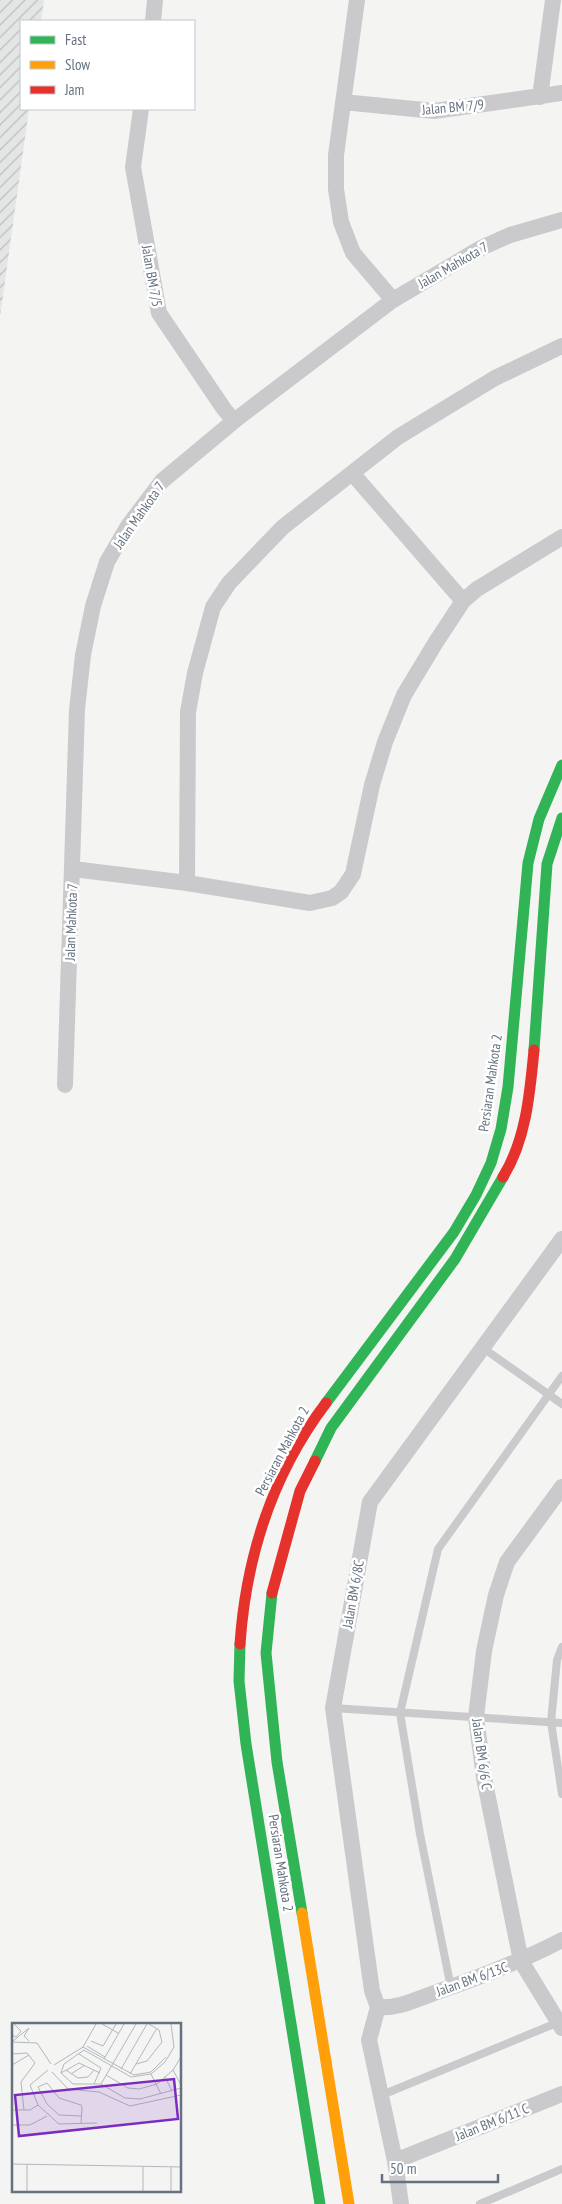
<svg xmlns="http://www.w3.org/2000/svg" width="562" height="2204" font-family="'PT Sans Narrow',sans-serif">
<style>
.industrial{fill:url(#industrial-furrows)}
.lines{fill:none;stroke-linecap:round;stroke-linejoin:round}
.lane{stroke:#cacacc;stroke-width:8}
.street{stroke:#cacacc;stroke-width:16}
.fast{stroke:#30b455;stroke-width:11}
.slow{stroke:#ff9f0a;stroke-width:11}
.jam{stroke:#e5322d;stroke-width:11}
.labels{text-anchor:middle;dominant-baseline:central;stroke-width:5;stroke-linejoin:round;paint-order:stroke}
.street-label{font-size:14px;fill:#667280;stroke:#fff}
.inset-road{fill:none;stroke:#b2b8be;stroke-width:1}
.view{fill:#7b2cbf;fill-opacity:0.15;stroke:#7b2cbf;stroke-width:2.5}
.inset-edge{fill:none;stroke:#667280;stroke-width:2.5}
</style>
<defs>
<pattern id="industrial-furrows" width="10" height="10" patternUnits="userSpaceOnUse" patternTransform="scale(1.25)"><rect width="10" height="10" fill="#e4e5e5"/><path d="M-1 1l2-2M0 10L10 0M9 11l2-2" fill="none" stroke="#bdbebf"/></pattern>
</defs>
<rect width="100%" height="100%" fill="#f4f4f3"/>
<path class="industrial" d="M 0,0 L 44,0 L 41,21 L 21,21 L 21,109 L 29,109 L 0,317 Z"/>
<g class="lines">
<path class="lane" d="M 483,1348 L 562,1404
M 562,1647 L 557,1660 L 551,1722 L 562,1794
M 333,1708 L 562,1723
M 451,1988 L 420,1834 L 400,1713 L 438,1549 L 562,1376
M 382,2095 L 559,2022
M 480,2204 L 562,2169"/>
<path class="street" d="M 357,0 L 336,155 L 336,189 L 341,222 L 353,253 L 393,300
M 153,21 L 155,0
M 540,97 L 553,0
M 343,102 L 434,111 L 562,93
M 141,109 L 133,167 L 159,313 L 224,409 L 234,421
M 352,473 L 463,601
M 73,869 L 187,883 L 310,903 L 332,898 L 341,892 L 353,874 L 372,785 L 385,742 L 404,695 L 436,642 L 463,601 L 477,589 L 562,537
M 187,883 L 188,712 L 195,673 L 213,607 L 229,583 L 283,527 L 398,437 L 495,378 L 562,346
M 65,1085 L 77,710 L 83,655 L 93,606 L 107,562 L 128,526 L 162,481 L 234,421 L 393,300 L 481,248 L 510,235 L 562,220
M 562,1487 L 507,1562 L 496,1595 L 484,1651 L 476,1717 L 484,1778 L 521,1961 L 562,2028
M 378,2007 L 372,1991 L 333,1708 L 370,1502 L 562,1239
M 378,2007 L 369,2040 L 395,2161 L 401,2204
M 378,2007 C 398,2009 417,1999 437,1992 C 480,1977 522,1961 562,1940
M 395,2161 L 562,2094"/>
<path class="fast" d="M 534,1050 L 547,864 L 562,818
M 326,1403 L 454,1232 L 476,1195 L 491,1163 L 501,1129 L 508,1087 L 528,863 L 539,819 L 562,765
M 315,1461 L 331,1428 L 455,1259 L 503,1177
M 272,1593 L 266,1653 L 277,1762 L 302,1913
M 240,1644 L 239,1681 L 246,1744 L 320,2204"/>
<path class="slow" d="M 302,1913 L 349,2204"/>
<path class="jam" d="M 503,1177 C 526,1140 530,1093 534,1050
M 272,1593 L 300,1491 L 315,1461
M 240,1644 C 246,1557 273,1473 326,1403"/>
</g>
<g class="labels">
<g class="street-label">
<text transform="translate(453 107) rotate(-5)">Jalan BM 7/9</text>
<text transform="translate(453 265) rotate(-30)">Jalan Mahkota 7</text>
<text transform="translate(152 276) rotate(80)">Jalan BM 7/5</text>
<text transform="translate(139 515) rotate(-55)">Jalan Mahkota 7</text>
<text transform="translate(71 922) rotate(-88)">Jalan Mahkota 7</text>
<text transform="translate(490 1083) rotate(-82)">Persiaran Mahkota 2</text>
<text transform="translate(282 1451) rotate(-62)">Persiaran Mahkota 2</text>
<text transform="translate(353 1594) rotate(-80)">Jalan BM 6/8C</text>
<text transform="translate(482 1754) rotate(82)">Jalan BM 6/6 C</text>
<text transform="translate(281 1863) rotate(81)">Persiaran Mahkota 2</text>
<text transform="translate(472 1979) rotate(-20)">Jalan BM 6/13C</text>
<text transform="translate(492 2122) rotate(-22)">Jalan BM 6/11 C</text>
</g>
</g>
<g transform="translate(12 2023)">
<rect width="169" height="169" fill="#f4f4f3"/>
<path class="inset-road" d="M 90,1 L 106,10M 0,12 L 4,14 L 9,8 L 2,1M 1,18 L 17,5 L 12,13 L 17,18M 79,18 L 91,23 L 104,1M 0,19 L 25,20 L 39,41M 75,23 L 93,34M 71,24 L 122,52 L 139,49 L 154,34M 0,31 L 15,30 L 23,40 L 9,59 L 12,87M 67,31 L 89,45 L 82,61M 92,36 L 112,1M 124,41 L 135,38 L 150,19 L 147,7 L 137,1M 0,42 L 17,32M 42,42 L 71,24 L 84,1M 109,46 L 135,1M 36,47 L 18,62 L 26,82 L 47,101 L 85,100M 54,47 L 66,55 L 76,54 L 82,47M 161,47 L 169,62M 40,49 L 56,66 L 87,69 L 118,83 L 169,72M 49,50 L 52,41 L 72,27 L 119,54 L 139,51 L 153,39 L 162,24 L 159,1M 49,50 L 61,61 L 89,61 L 113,75 L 128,76 L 169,65M 49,50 L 67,40 L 88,50M 59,51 L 73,42M 118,51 L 145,5M 139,51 L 149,71M 94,52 L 116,65 L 127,66 L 145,61 L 161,47 L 169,34M 153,54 L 160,68M 89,61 L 124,1M 0,87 L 18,87 L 26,82M 69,101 L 70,84 L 69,82 L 47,75 L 35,60 L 26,64 L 35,81 L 47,92 L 69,93M 0,102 L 18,102 L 35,93M 0,141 L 169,144M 15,141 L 15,168M 131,143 L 131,168M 159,144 L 159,168"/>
<path class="view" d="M 162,56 L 166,96 L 7,113 L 3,72 Z"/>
<rect width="169" height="169" class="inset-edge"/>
</g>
<rect x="20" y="20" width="175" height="90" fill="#ffffff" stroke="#c2c7cc"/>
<rect x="30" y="36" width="25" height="8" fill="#30b455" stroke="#c2c7cc"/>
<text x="65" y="45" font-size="15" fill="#667280">Fast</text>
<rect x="30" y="61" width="25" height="8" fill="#ff9f0a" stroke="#c2c7cc"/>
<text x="65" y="70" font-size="15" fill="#667280">Slow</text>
<rect x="30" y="86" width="25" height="8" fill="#e5322d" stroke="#c2c7cc"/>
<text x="65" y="95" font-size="15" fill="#667280">Jam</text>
<path d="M382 2174v8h116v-8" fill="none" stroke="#667280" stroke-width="2.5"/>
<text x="390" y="2174" font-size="15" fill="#667280" stroke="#ffffff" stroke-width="4" paint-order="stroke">50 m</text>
</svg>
